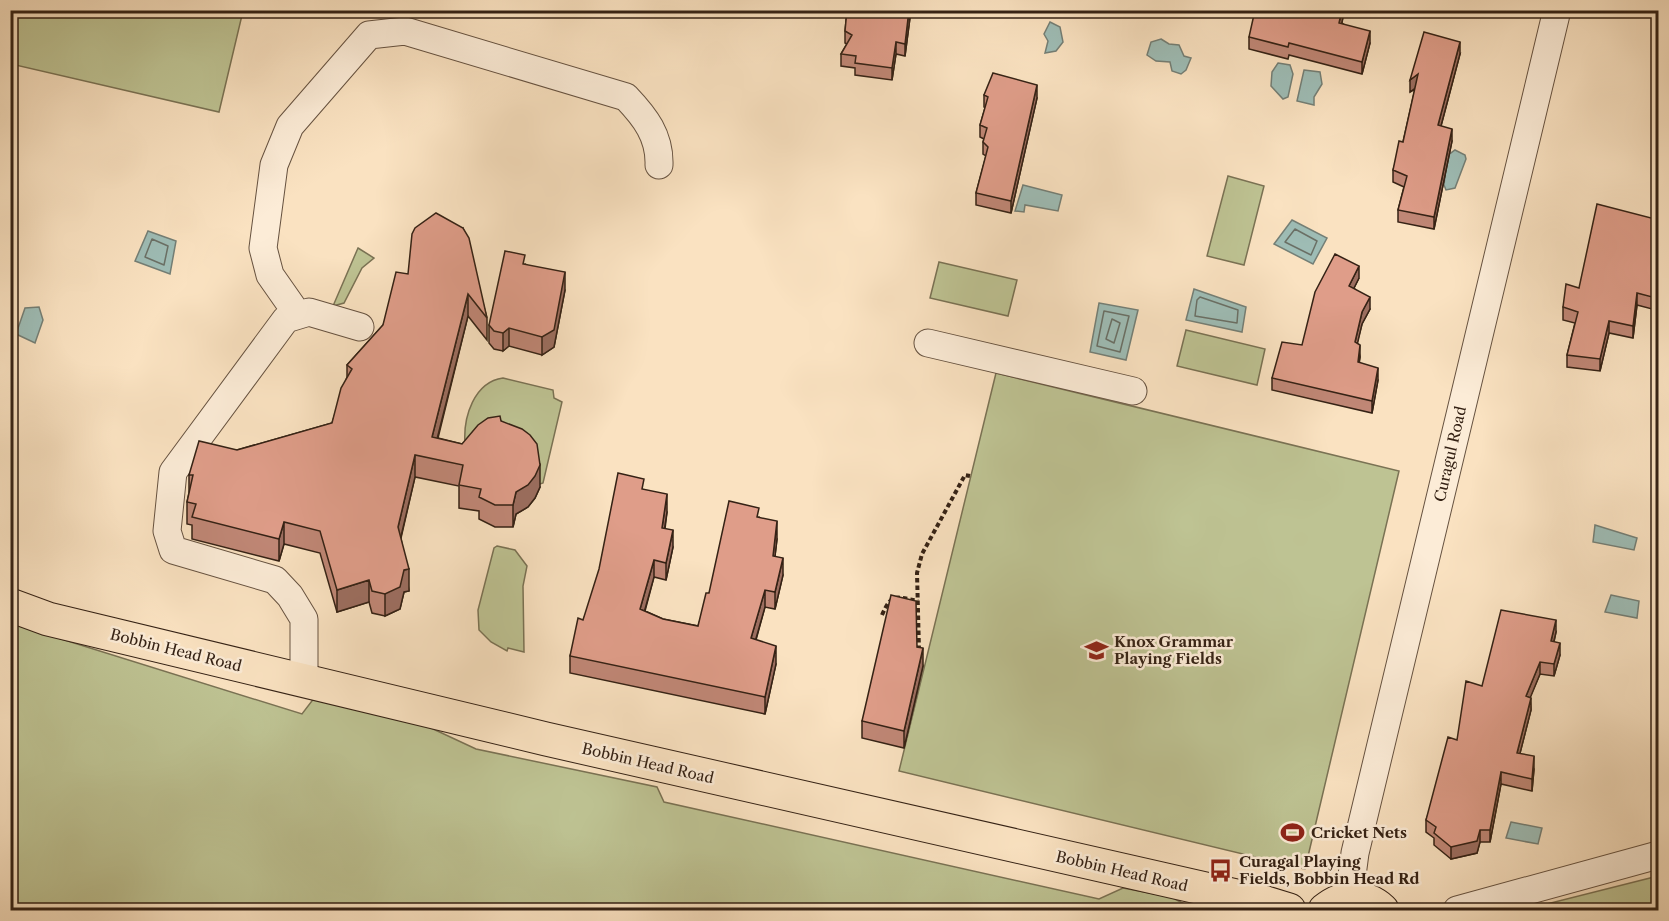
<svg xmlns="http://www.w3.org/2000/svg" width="1669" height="921" font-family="'Libre Caslon Text',serif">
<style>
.green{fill:#bec393;stroke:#7a7254;stroke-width:1.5}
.water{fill:#9ebdb6;stroke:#747f76;stroke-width:1.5}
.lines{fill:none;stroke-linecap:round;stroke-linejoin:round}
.shore{stroke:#6a7066;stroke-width:1.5}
.minor-casing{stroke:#665240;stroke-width:29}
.major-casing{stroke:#352215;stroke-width:35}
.path{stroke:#352215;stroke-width:4;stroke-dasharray:4.5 3;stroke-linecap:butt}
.minor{stroke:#fcecd7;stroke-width:27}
.major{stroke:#fae2c1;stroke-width:33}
.wall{fill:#c08776;stroke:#352215;stroke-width:1.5}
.shaded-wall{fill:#9c6e60;stroke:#352215;stroke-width:1.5}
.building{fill:#df9d89;stroke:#352215;stroke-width:1.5}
.labels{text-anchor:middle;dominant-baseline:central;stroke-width:5;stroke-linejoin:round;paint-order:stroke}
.street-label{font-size:15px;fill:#352215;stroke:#fcecd7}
.poi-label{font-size:15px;font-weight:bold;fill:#352215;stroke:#fcecd7;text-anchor:start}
</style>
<rect width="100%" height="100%" fill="#fae2c1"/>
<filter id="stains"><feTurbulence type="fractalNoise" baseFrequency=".00333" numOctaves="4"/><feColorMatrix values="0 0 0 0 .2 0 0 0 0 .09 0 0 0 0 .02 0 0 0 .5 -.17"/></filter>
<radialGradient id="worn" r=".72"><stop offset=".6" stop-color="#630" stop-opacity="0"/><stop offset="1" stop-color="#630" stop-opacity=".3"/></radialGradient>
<path class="green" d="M 11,10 L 243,10 L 243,11 L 219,112 L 11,64 Z
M 1228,176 L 1264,186 L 1244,265 L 1207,256 Z
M 358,248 L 374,258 L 362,268 L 344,303 L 333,306 Z
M 939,262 L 1017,280 L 1008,316 L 930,298 Z
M 1186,330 L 1265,349 L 1257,385 L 1177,366 Z
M 996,373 L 1399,471 L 1305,869 L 899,771 Z
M 503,378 L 553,390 L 554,398 L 562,402 L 543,483 L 540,484 L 465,444 C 463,417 474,382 503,378 Z
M 497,546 L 515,550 L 527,566 L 523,586 L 524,652 L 508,648 L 507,651 L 491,642 L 479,630 L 478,610 L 494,548 Z
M 10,623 L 302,714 L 328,680 L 476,749 L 657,787 L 664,802 L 1099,899 L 1123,888 L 1171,897 L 1196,910 L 11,910 Z
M 1658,876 L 1658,910 L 1523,910 Z"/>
<path class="water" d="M 1050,22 L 1060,27 L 1063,42 L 1056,51 L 1045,53 L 1048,41 L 1044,34 Z
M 1161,39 L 1169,44 L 1179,45 L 1184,56 L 1191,58 L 1186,70 L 1181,74 L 1172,71 L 1170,62 L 1156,61 L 1147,55 L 1151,42 Z
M 1278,63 L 1290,65 L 1293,74 L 1288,97 L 1283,99 L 1271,86 L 1272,72 Z
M 1304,70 L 1320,72 L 1322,84 L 1314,97 L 1314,105 L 1297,101 Z
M 1455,150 L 1465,155 L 1466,159 L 1455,188 L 1446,190 L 1444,185 L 1447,156 Z
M 1023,185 L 1062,195 L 1058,211 L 1025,205 L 1024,212 L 1015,211 Z
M 1292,220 L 1327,238 L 1313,264 L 1274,244 Z
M 148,231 L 176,241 L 170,274 L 135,261 Z
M 1194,289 L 1246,307 L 1242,332 L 1186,320 Z
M 1099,303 L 1138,310 L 1126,360 L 1090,352 Z
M 39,307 L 43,320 L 35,343 L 16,334 L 25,308 Z
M 1595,525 L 1637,538 L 1634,550 L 1593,542 Z
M 1611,595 L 1639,601 L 1637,618 L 1605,612 Z
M 1511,822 L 1542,828 L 1538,844 L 1506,838 Z"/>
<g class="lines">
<path class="shore" d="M 1295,229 L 1317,241 L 1311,255 L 1285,242 Z
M 152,239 L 168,246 L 164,265 L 145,257 Z
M 1200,297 L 1238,310 L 1237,323 L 1195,316 L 1197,300 Z
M 1104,311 L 1129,316 L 1120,352 L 1097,346 Z
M 1112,319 L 1120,323 L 1114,343 L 1106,339 Z"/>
<defs>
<path id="minor" d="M 298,315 L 270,275 L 263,248 L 274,165 L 290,126 L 369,35 L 405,31 L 626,97 C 645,117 660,136 659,165
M 928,343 L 1133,391
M 304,681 L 304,619 L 290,596 L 275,580 L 173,550 L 167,531 L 173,472 L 286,319 L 309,312 L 360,327
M 1349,898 L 1355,853 L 1557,10
M 1457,910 L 1658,855"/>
<path id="major" d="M 10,605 L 48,619 L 546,739 L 1263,902 L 1289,910
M 1325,910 C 1343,895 1364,894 1382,910"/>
</defs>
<use href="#minor" class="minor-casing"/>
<use href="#major" class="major-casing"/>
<path class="path" d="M 882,615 C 892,592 896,597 918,601
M 919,650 L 917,573 L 922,554 L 965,475 L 970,476"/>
<use href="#minor" class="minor"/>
<use href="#major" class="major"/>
</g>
<path class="wall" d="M 847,10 L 911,10 L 905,56 L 896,54 L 892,80 L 855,75 L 855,68 L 841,66 L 841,54 L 847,44 L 845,43 L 845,31 Z
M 1344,10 L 1342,23 L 1370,43 L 1362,74 L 1289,55 L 1288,59 L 1249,49 L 1249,37 Z
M 1460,54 L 1441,126 L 1452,141 L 1434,229 L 1398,222 L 1398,210 L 1404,187 L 1393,182 L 1393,170 L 1403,142 L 1415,89 L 1410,92 Z
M 984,95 L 1037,98 L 1011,213 L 976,205 L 976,193 L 986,156 L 983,154 L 983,142 L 984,139 L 980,137 L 980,125 L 985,108 L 984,107 Z
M 1659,220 L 1659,297 L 1652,309 L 1637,305 L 1633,338 L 1609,333 L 1600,371 L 1567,367 L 1567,355 L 1575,323 L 1563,320 L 1563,307 L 1579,288 Z
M 463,228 L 487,318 L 487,340 L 468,316 L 438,438 L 462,444 L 501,421 L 540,487 L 535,498 L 528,507 L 516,514 L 513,527 L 495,527 L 479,519 L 479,511 L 459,508 L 459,486 L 415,477 L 401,538 L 409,591 L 404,592 L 400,609 L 385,616 L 372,613 L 369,602 L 337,612 L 320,553 L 284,544 L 279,561 L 192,539 L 192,525 L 187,524 L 187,502 L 189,493 L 189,475 L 237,450 L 332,423 L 347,377 L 347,365 L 383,325 L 408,274 Z
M 525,264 L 565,290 L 554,347 L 542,355 L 509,346 L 503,351 L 494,349 L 489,343 L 489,325 Z
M 1359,278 L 1354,288 L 1370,309 L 1362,324 L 1357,343 L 1360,357 L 1359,362 L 1378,380 L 1372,413 L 1272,390 L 1272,378 L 1302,345 Z
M 644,490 L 667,512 L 665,529 L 673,547 L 666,580 L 654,577 L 645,611 L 663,619 L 698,626 L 709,593 L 759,517 L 777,539 L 775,556 L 783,575 L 775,609 L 765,607 L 756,640 L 776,664 L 765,714 L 570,673 L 570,656 L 583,620 Z
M 1556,632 L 1554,642 L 1560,655 L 1554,676 L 1540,674 L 1530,697 L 1531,710 L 1520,753 L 1534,769 L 1532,791 L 1501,784 L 1490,842 L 1480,842 L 1477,853 L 1451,859 L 1434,845 L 1434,838 L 1426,832 L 1426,820 L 1457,740 L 1482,686 Z
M 917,647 L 923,666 L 904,748 L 862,738 L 862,721 Z"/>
<path class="shaded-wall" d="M 909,10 L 911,10 L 905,56 L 905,44 Z
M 1342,10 L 1344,10 L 1344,13 L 1339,35 L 1339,23 Z
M 1370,31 L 1370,43 L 1362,74 L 1362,62 Z
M 896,42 L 896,54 L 892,80 L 892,68 Z
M 1460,42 L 1460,54 L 1438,137 L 1438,125 Z
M 1418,74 L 1418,86 L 1410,92 L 1410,80 Z
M 1037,85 L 1037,98 L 1011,213 L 1011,201 Z
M 1452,129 L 1452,141 L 1434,229 L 1434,217 Z
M 1359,266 L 1359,278 L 1349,298 L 1349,286 Z
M 565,272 L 565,290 L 554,347 L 542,355 L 542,337 Z
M 1659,285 L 1659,297 L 1652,309 L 1652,297 Z
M 1637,293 L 1637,305 L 1633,338 L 1633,326 Z
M 468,294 L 468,316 L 432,459 L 432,437 Z
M 1370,297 L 1370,309 L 1362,324 L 1355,354 L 1355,342 L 1362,312 Z
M 1609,321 L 1609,333 L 1600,371 L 1600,359 Z
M 509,328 L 509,346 L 503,351 L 503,333 Z
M 1360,345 L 1360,357 L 1358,374 L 1358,362 Z
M 1378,368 L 1378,380 L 1372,413 L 1372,401 Z
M 415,455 L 415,477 L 398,549 L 398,527 Z
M 540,465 L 540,487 L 535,498 L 528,507 L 516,514 L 513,527 L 513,505 L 516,492 Z
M 667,494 L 667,512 L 662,545 L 662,528 Z
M 777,521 L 777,539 L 773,573 L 773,556 Z
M 284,522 L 284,544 L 279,561 L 279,539 Z
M 673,530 L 673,547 L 666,580 L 666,563 Z
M 783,558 L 783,575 L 775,609 L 775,592 Z
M 654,560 L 654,577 L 640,627 L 640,609 Z
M 409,569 L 409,591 L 404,592 L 400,609 L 385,616 L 385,594 L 404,570 Z
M 369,580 L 369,602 L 337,612 L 337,590 Z
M 765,590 L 765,607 L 751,656 L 751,638 Z
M 1556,620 L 1556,632 L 1551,653 L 1551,641 Z
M 1560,643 L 1560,655 L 1554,676 L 1554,664 Z
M 776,646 L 776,664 L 765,714 L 765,697 Z
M 923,648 L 923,666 L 904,748 L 904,731 Z
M 1540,662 L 1540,674 L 1526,708 L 1526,696 Z
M 1531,698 L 1531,710 L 1517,765 L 1517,753 Z
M 1534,756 L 1534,769 L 1532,791 L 1532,779 Z
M 1501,772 L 1501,784 L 1490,842 L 1490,830 Z
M 1480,830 L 1480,842 L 1477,853 L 1451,859 L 1451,847 Z"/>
<path class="building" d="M 847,10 L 909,10 L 905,44 L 896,42 L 892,68 L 855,63 L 856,56 L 841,54 L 852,35 L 845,31 Z
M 1255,10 L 1342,10 L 1339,23 L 1370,31 L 1362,62 L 1289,43 L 1288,47 L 1249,37 Z
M 1424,32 L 1460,42 L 1438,125 L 1452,129 L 1434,217 L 1398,210 L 1407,176 L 1393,170 L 1399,141 L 1403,142 L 1418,74 L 1410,80 Z
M 993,73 L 1037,85 L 1011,201 L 976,193 L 988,147 L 983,142 L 987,128 L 980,125 L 988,97 L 984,95 Z
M 1597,204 L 1659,220 L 1659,285 L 1652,297 L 1637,293 L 1633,326 L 1609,321 L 1600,359 L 1567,355 L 1578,312 L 1563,307 L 1566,284 L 1579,288 Z
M 436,213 L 463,228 L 469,238 L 487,318 L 468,294 L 432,437 L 462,444 L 478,425 L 488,418 L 500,416 L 501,421 L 522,429 L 530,435 L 537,444 L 540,465 L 535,476 L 528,485 L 516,492 L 513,505 L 495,505 L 479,497 L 481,489 L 459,485 L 463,465 L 415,455 L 398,527 L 409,569 L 404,570 L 400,587 L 385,594 L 372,591 L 369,580 L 337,590 L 320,531 L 284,522 L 279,539 L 192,517 L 196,504 L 187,502 L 193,475 L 189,475 L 199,441 L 237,450 L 332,423 L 341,388 L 352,369 L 347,365 L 383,325 L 396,272 L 408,274 L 412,234 L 415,228 Z
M 505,251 L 525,255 L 523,264 L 565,272 L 554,330 L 542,337 L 509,328 L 503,333 L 494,331 L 489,325 Z
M 1335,254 L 1359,266 L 1349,286 L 1370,297 L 1362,312 L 1355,342 L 1360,345 L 1358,362 L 1378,368 L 1372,401 L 1272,378 L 1282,342 L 1302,345 L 1315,292 Z
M 618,473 L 644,479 L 642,489 L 667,494 L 662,528 L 673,530 L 666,563 L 654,560 L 640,609 L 663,619 L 698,626 L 706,593 L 709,593 L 729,501 L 759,508 L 757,517 L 777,521 L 773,556 L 783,558 L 775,592 L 765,590 L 751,638 L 776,646 L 765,697 L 570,656 L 578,618 L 583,620 L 599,569 Z
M 891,595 L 916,601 L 917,647 L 923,648 L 904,731 L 862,721 Z
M 1501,610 L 1556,620 L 1551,641 L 1560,643 L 1554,664 L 1540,662 L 1526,696 L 1531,698 L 1517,753 L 1534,756 L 1532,779 L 1501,772 L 1490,830 L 1480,830 L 1477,841 L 1451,847 L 1434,833 L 1436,827 L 1426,820 L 1448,737 L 1457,740 L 1466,681 L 1482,686 Z"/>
<defs>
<symbol id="school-bare" viewBox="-9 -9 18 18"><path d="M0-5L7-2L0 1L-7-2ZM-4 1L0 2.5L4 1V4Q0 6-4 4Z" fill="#8f2418" stroke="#fcecd7" stroke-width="2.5" paint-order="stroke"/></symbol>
<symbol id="stadium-bare" viewBox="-9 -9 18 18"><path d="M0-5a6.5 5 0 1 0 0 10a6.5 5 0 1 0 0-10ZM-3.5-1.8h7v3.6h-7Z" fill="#8f2418" stroke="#fcecd7" stroke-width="2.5" paint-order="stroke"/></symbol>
<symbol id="bus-bare" viewBox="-9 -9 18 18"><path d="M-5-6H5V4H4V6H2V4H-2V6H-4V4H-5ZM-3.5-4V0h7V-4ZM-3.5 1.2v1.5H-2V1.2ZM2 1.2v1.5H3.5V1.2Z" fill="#8f2418" stroke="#fcecd7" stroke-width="2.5" paint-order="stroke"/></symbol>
</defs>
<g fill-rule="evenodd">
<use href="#school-bare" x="1080" y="634" width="33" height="33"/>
<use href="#stadium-bare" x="1276" y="816" width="33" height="33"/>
<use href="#bus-bare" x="1204" y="854" width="33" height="33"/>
</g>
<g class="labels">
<g class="street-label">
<text transform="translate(1450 454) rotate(-77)">Curagul Road</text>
<text transform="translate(176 650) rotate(14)">Bobbin Head Road</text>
<text transform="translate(648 763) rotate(13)">Bobbin Head Road</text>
<text transform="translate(1122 871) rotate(13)">Bobbin Head Road</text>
</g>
<g class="poi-label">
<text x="1114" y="641">Knox Grammar<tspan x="1114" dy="17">Playing Fields</tspan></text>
<text x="1311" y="832">Cricket Nets</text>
<text x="1239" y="861">Curagal Playing<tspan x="1239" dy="17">Fields, Bobbin Head Rd</tspan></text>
</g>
</g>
<rect width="1669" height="921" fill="none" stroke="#fae2c1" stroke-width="36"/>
<rect x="12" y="12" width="1645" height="897" fill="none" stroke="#352215" stroke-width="3"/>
<rect x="18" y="18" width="1633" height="885" fill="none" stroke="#352215" stroke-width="1.5"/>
<rect width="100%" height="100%" filter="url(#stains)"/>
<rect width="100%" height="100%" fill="url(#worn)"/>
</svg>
